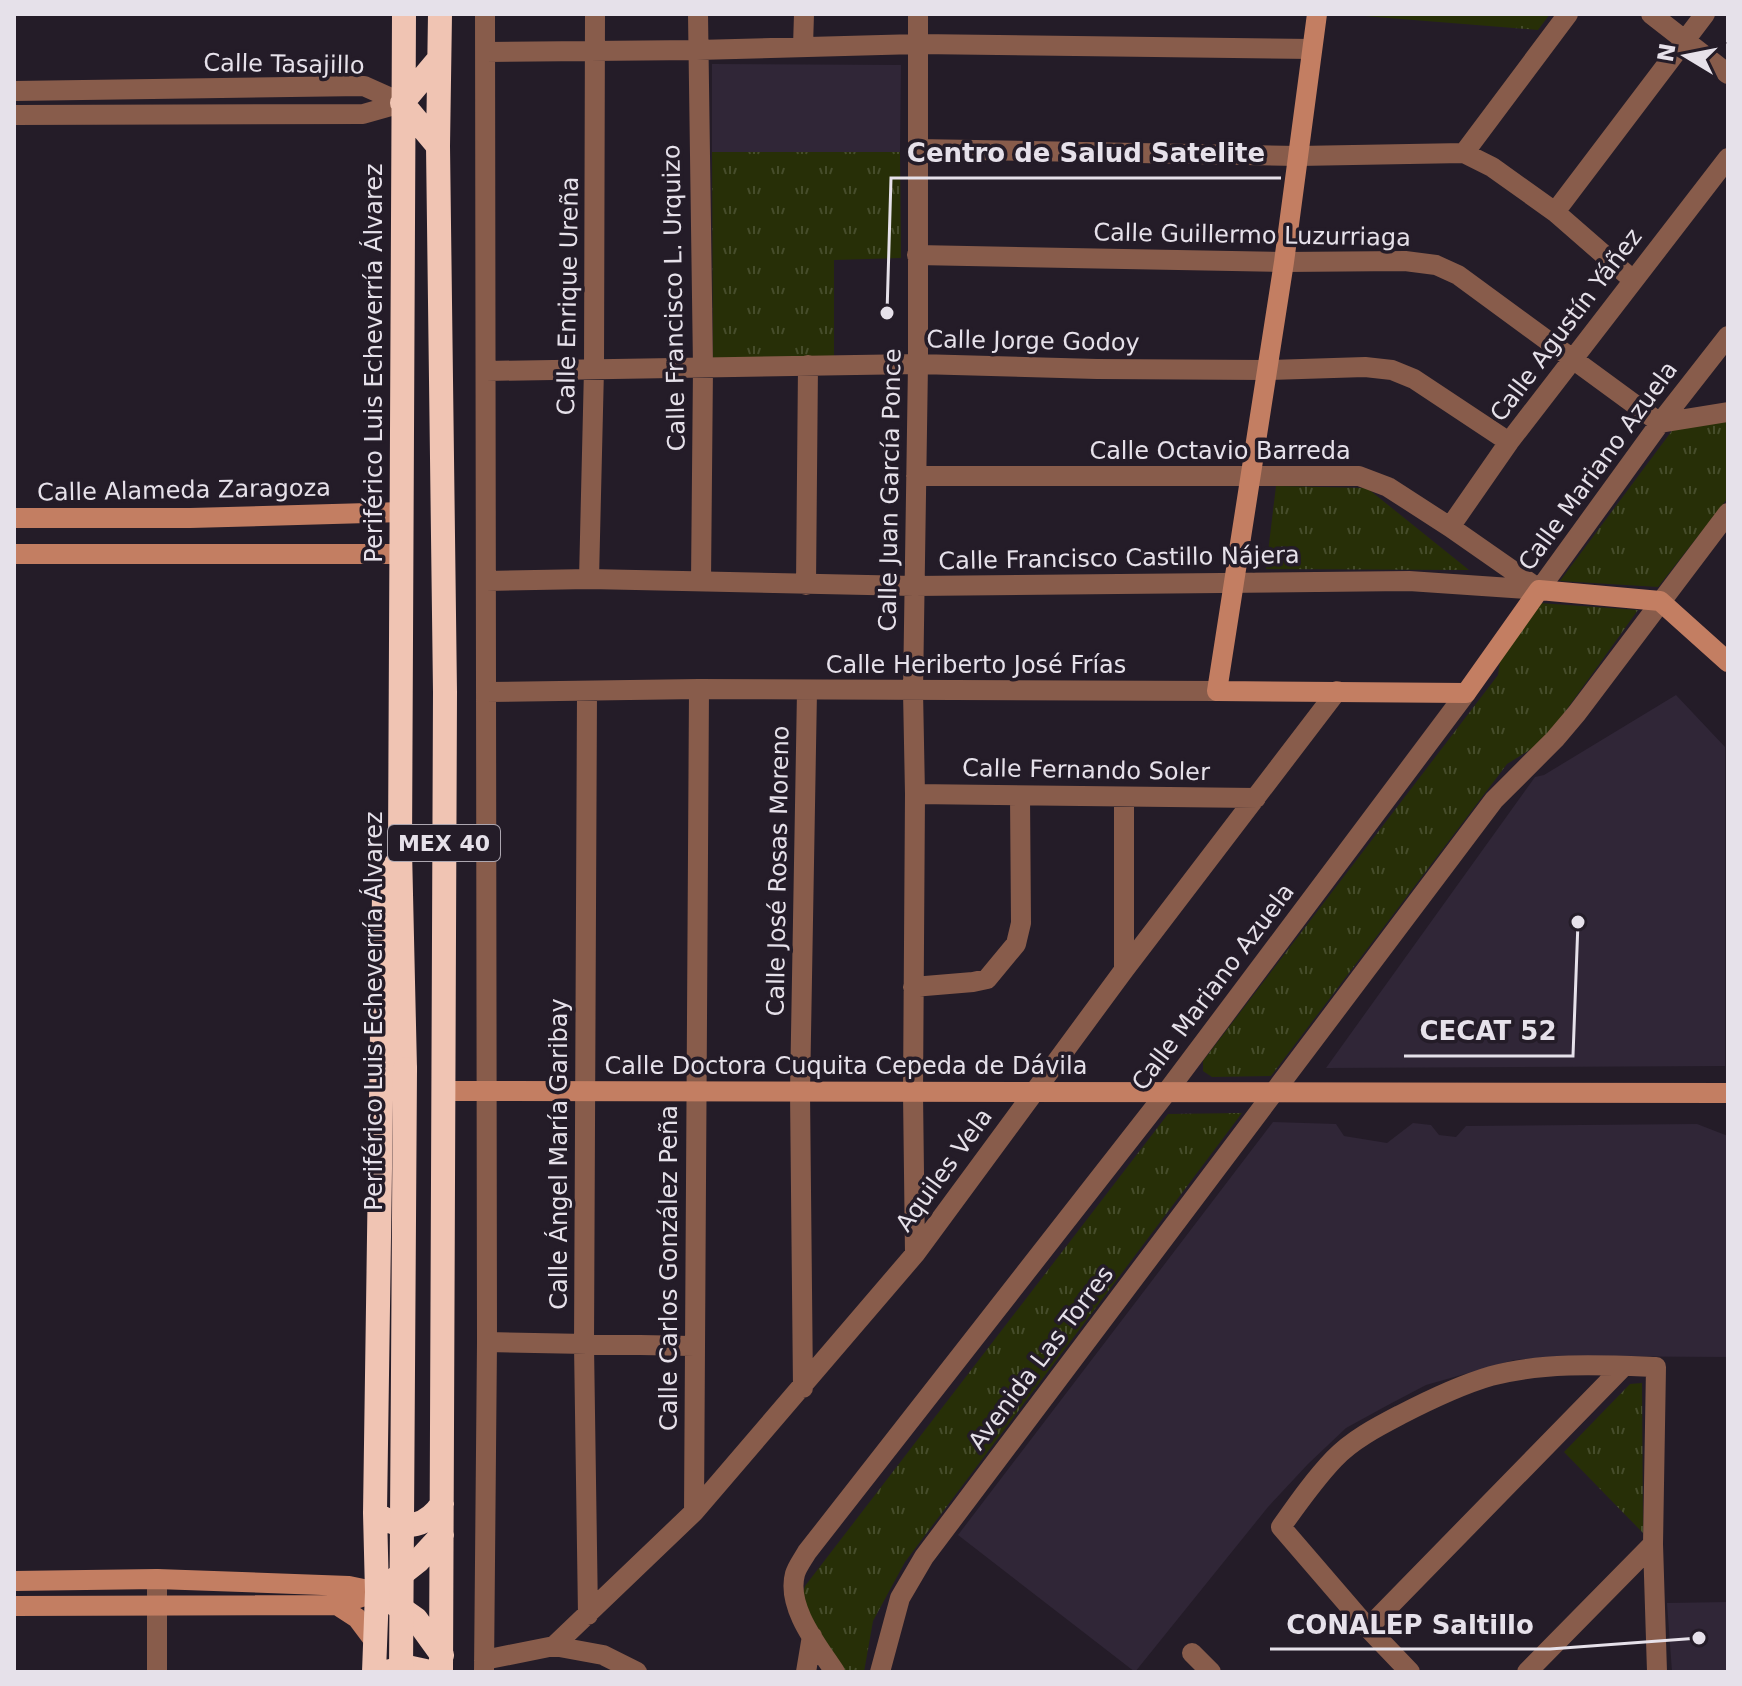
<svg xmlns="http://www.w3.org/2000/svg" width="1742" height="1686" font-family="'DejaVu Sans',sans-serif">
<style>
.built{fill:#302637}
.park{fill:url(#park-tufts)}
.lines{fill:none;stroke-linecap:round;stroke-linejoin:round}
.street{stroke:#885c4b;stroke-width:20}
.secondary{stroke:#c37e62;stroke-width:20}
.highway{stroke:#f0c4b3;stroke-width:24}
.highway-bridge{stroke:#f0c4b3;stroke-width:24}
.labels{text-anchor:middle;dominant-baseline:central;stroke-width:7;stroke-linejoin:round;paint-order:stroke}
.shield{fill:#241c28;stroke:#aca6b0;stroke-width:2}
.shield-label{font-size:22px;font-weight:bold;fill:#e6e1ea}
.street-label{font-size:24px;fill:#e6e1ea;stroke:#241c28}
.leader{fill:none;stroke:#e6e1ea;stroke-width:3}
.callout-dot{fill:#e6e1ea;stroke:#241c28;stroke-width:3}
.callout-label{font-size:26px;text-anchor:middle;font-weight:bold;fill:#e6e1ea;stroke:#241c28;stroke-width:7;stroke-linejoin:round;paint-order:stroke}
</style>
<defs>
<pattern id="park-tufts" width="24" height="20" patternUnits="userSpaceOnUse" patternTransform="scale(2)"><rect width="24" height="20" fill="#272f07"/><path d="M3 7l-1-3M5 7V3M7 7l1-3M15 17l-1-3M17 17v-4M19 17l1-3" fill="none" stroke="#464d2b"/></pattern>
</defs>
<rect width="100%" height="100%" fill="#241c28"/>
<path class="built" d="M 712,64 L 901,65 L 900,152 L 712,152 Z
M 1676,695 L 1725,747 L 1725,1066 L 1326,1068 L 1535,777 L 1544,775 Z
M 1273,1122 L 1336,1124 L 1344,1136 L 1387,1143 L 1413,1123 L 1431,1125 L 1439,1135 L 1456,1137 L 1466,1126 L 1697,1124 L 1728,1136 L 1728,1357 L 1565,1356 L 1514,1360 L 1426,1385 L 1388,1405 L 1346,1428 L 1308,1464 L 1268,1507 L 1135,1672 L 958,1535 Z
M 1728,1602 L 1728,1672 L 1672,1672 L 1667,1603 Z"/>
<path class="park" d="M 1339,14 L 1550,14 L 1538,30 Z
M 712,152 L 900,152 L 901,258 L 834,260 L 834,359 L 713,358 Z
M 1728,419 L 1728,498 L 1658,587 L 1560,581 L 1674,428 Z
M 1276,486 L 1367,488 L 1469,570 L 1266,569 Z
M 1540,603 L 1638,610 L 1544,741 L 1507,764 L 1271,1076 L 1212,1077 L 1203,1071 L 1203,1061 L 1498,675 L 1501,655 Z
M 1242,1113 L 905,1562 L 873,1621 L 864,1672 L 843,1672 L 801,1601 L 805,1586 L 1168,1114 Z
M 1642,1383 L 1643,1533 L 1564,1452 L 1630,1384 Z"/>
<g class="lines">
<path class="street" d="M 698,14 L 703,367 L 701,582
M 1651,14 L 1728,74
M 803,46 L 804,14
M 485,52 L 697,50 L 918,44 L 1312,49
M 14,91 L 364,86 L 402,103
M 14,115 L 363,114 L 402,103
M 918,149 L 1298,156 L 1464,153 L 1492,167 L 1555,212 L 1633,280
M 1464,153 L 1568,14
M 1555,212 L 1705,14
M 917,255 L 1284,262 L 1405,261 L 1436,265 L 1458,275 L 1660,423 L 1728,412
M 486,371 L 918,364 L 1097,369 L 1267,370 L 1365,367 L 1392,370 L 1414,379 L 1509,442
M 916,476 L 1359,476 L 1388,487 L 1450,527 L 1536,587
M 1450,527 L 1509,442 L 1728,158
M 589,579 L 594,369 L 595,14
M 486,581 L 589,579 L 914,586 L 1409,581 L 1539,590
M 806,585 L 808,365
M 1539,590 L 1660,423 L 1728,336
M 486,692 L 699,689 L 1217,691
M 587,692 L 584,1345 L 588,1615
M 915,794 L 1256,798
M 1124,797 L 1124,970
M 913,987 L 973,982 L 987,979 L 1016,944 L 1021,923 L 1020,796
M 915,1254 L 913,1093 L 915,794 L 913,691 L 918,364 L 918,14
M 487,1342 L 693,1346
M 803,1388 L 800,1092 L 807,691
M 694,1512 L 699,689
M 157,1579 L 157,1672
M 1368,1628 L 1624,1366
M 554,1646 L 694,1512 L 915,1254 L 1124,970 L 1337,691
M 1192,1653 L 1211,1672
M 484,1660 L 554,1646 L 603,1655 L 637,1672
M 484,1672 L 487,1342 L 485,14
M 806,1672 L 812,1636
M 835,1672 C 818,1646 786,1607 795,1574 C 797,1567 803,1559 807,1552 L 1166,1093 L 1466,693
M 880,1672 L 900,1598 L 924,1557 L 1494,800 L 1555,739 L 1577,713 L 1728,513
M 1410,1672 L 1368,1628 L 1281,1527 C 1298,1503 1314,1480 1334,1459 C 1352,1440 1377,1427 1400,1415 C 1429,1400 1460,1385 1491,1376 C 1543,1362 1602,1365 1656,1367 L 1653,1544 L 1657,1672
M 1527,1672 L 1653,1544"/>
<path class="secondary" d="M 1317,14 L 1284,262 L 1217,691 L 1466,693 L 1539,590 L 1660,601 L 1728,662
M 14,518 L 190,518 L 403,512
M 14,554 L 403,554
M 443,1091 L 1728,1093
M 14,1581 L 157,1579 L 349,1586 L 373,1591
M 337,1605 L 357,1618 L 375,1642
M 14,1606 L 337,1605 L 377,1592"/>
<path class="highway" d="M 404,14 L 400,850 L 405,1069
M 440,14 L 438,146 L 445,692 L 441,1672
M 438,146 L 402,103 L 439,59
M 383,1518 C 407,1531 427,1526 442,1504
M 389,1584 L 418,1561 L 442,1535
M 389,1600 L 416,1619 L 442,1655
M 374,1672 L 377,1592 L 375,1513 L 384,894 L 395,865
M 387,1672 L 407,1667 L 430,1672"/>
<path class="highway-bridge" d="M 401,1672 L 405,1069"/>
</g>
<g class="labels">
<rect class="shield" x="388" y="825" width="112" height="36" rx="6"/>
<g class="shield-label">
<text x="444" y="843">MEX 40</text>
</g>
<g class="street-label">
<text transform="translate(284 64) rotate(1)">Calle Tasajillo</text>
<text transform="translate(1252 235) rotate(1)">Calle Guillermo Luzurriaga</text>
<text transform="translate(568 296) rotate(-89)">Calle Enrique Ureña</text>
<text transform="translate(674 298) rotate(-91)">Calle Francisco L. Urquizo</text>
<text transform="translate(1566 325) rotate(-53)">Calle Agustín Yáñez</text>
<text transform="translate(1033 341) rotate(1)">Calle Jorge Godoy</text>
<text transform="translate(374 363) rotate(-90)">Periférico Luis Echeverría Álvarez</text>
<text x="1220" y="451">Calle Octavio Barreda</text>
<text transform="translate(1598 466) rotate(-54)">Calle Mariano Azuela</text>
<text transform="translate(184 490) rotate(-1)">Calle Alameda Zaragoza</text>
<text transform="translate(890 490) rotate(-89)">Calle Juan García Ponce</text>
<text transform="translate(1119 558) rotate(-1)">Calle Francisco Castillo Nájera</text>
<text x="976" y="665">Calle Heriberto José Frías</text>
<text transform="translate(1086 770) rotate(1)">Calle Fernando Soler</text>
<text transform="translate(778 871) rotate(-89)">Calle José Rosas Moreno</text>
<text transform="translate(1213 987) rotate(-53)">Calle Mariano Azuela</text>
<text transform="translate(374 1011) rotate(-90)">Periférico Luis Echeverría Álvarez</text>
<text x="846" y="1066">Calle Doctora Cuquita Cepeda de Dávila</text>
<text transform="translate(559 1154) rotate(-90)">Calle Ángel María Garibay</text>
<text transform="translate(944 1170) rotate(-54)">Aquiles Vela</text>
<text transform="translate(669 1268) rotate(-90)">Calle Carlos González Peña</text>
<text transform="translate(1041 1358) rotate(-53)">Avenida Las Torres</text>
</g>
</g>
<path class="leader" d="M887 313L891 178H1281M1578 922L1573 1056H1404M1699 1638L1550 1649H1270"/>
<g class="callout-dot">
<circle cx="887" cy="313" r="8"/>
<circle cx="1578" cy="922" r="8"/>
<circle cx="1699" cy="1638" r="8"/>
</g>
<g class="callout-label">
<text x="1086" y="162">Centro de Salud Satelite</text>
<text x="1488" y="1040">CECAT 52</text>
<text x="1410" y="1634">CONALEP Saltillo</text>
</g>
<rect width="1742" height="1686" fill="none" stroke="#e6e1ea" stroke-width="32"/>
<g transform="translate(1686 56) rotate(280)" stroke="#241c28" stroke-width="6" paint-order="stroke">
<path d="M0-6L14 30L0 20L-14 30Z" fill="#e6e1ea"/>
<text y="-12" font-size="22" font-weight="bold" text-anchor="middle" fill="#e6e1ea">N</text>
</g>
</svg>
